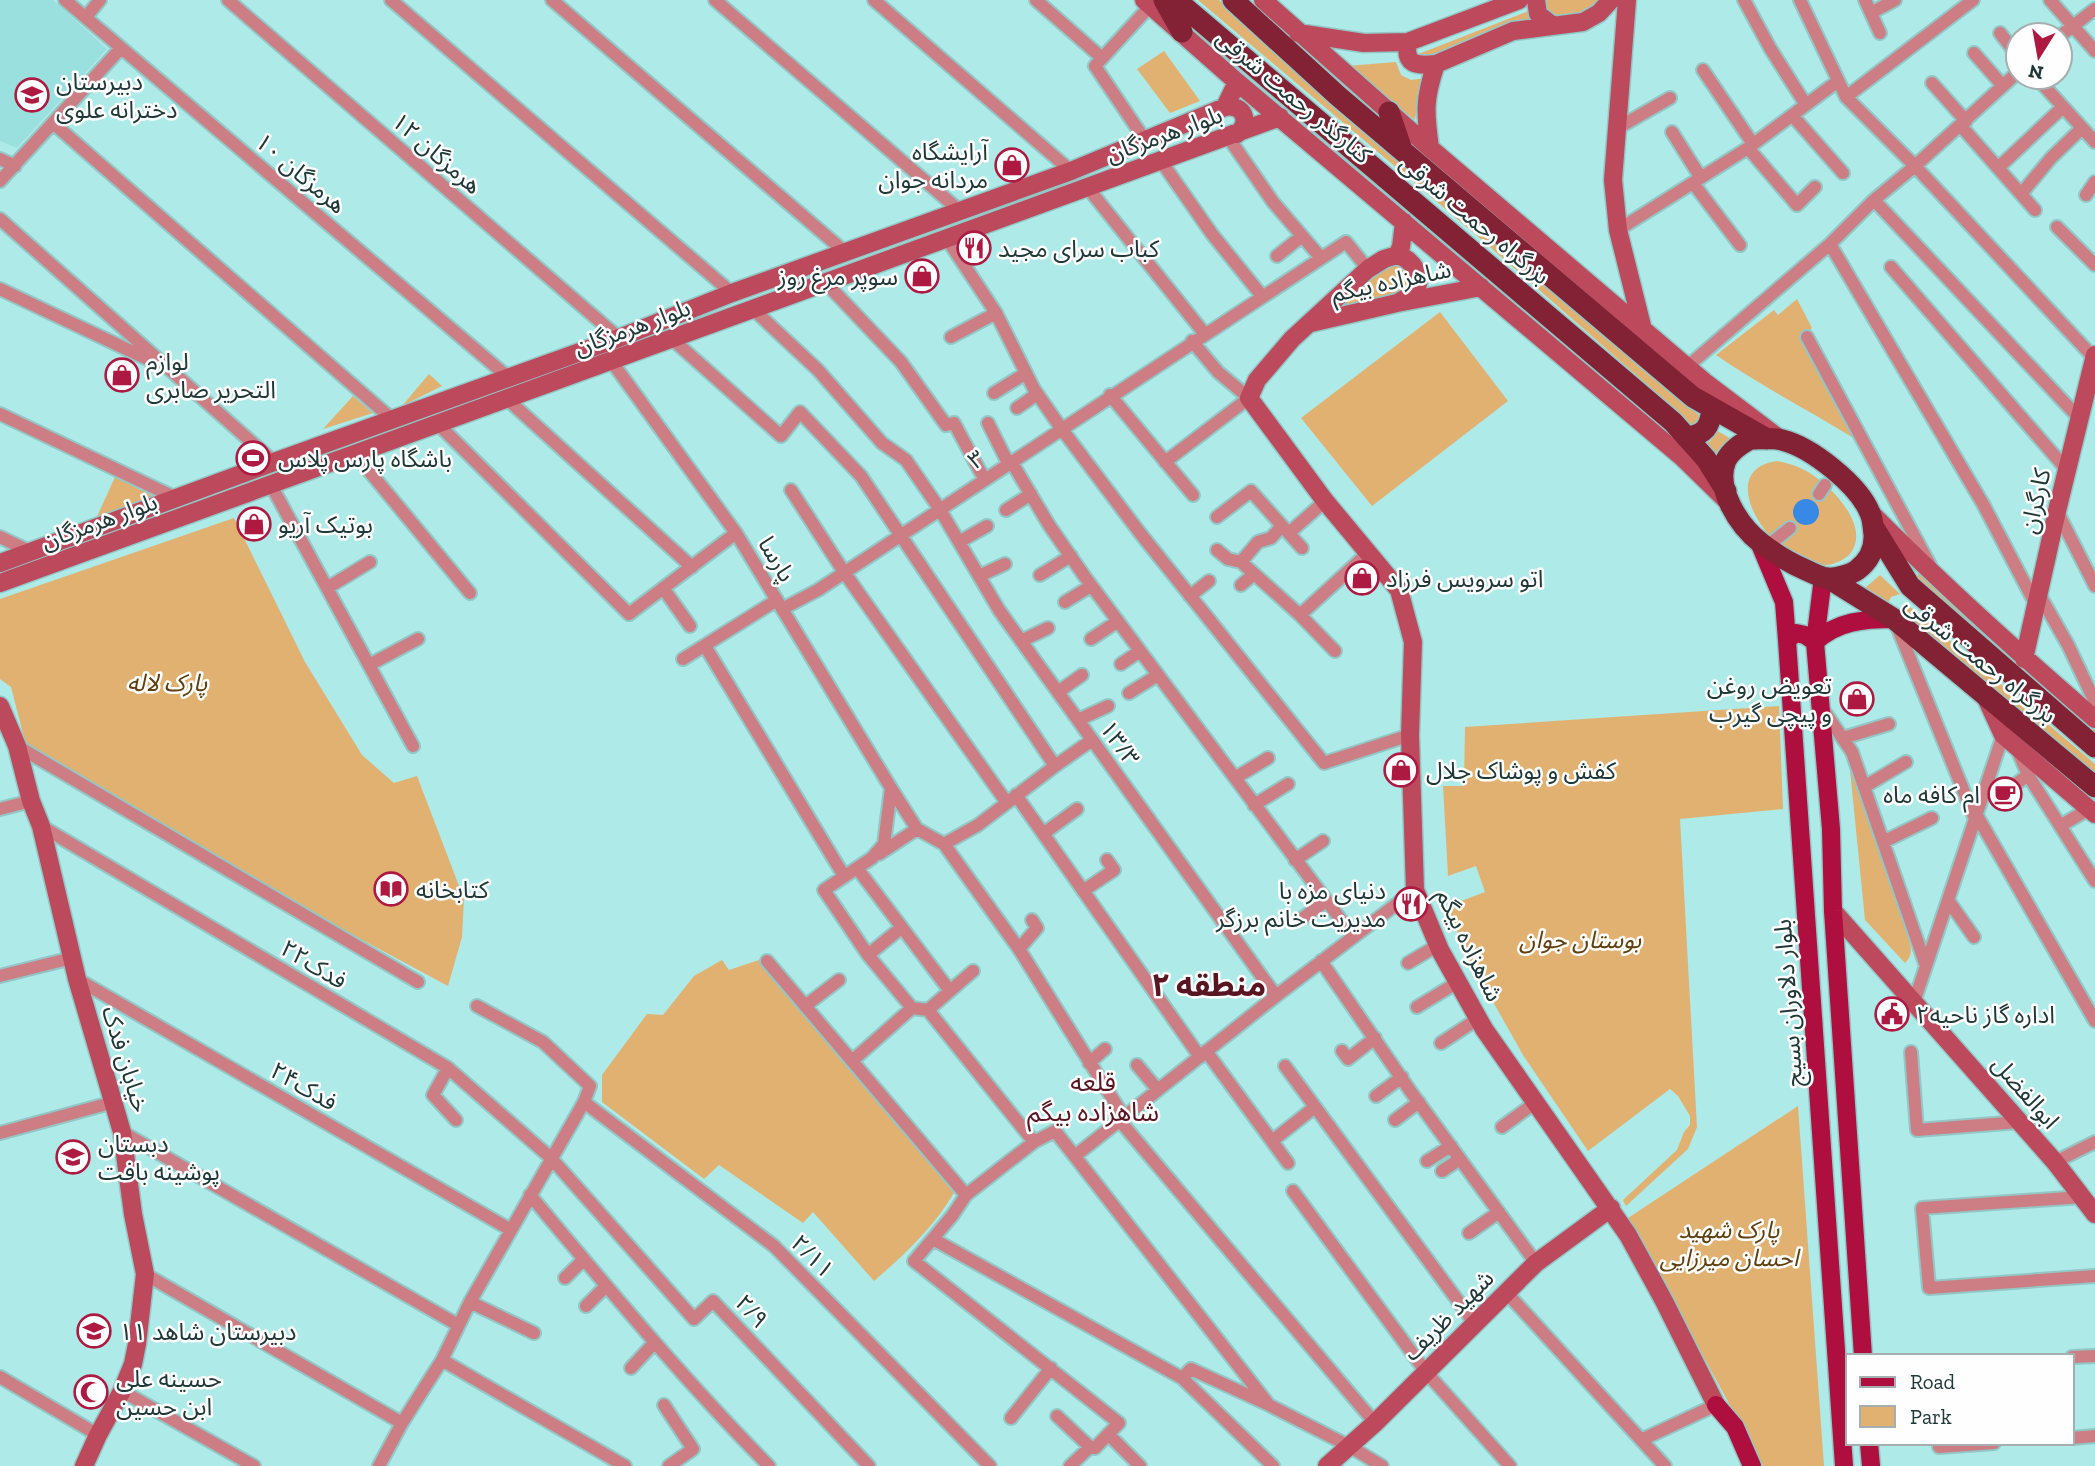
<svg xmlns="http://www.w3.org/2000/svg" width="2095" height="1466" font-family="'Zilla Slab','Noto Sans Arabic',serif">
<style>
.built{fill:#9ae0de}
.green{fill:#e1b171}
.water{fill:#3789e5}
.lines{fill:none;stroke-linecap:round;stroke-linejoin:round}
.street-casing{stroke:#92c7c5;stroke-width:16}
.secondary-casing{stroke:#92c7c5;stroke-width:21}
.primary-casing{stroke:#92c7c5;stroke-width:21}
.highway-casing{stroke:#92c7c5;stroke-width:24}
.street{stroke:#cd7e85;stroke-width:12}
.secondary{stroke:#bd495c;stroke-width:18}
.primary{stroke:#af0f3e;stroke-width:18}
.highway{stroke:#832135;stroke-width:21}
.labels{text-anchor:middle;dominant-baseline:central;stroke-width:5;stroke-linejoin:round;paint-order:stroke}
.poi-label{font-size:24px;fill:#203938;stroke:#fefefe;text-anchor:start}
.street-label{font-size:24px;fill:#203938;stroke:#fefefe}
.park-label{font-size:24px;font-style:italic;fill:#5f400e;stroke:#fefefe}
.neighbourhood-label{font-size:26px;fill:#5a1522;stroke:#fefefe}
.district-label{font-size:32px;font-weight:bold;fill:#5a1522;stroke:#fefefe}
</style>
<rect width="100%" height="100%" fill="#aeeae8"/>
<path class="built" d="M 0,0 L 53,0 L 107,49 L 17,148 L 0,141 Z"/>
<path class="green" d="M 1198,0 L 1219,0 L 1702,418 L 1694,429 L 1658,394 L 1475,234 Z
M 1546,0 L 1605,0 L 1590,14 L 1556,19 L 1548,14 Z
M 1531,10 L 1535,22 L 1441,56 L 1423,59 L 1416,55 Z
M 1164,51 L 1200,101 L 1170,113 L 1137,69 Z
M 1396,62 L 1401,75 L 1411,80 L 1427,78 L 1418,100 L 1415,120 L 1347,66 Z
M 1395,265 C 1406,271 1411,276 1407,289 L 1401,295 L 1327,315 C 1346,297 1368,269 1395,265 Z
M 1797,299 L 1812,328 L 1801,340 L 1857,440 C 1810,411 1761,386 1716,355 L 1774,310 L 1778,315 Z
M 1440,312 L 1508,401 L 1372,506 L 1301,418 Z
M 429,374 L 442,386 L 402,406 Z
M 353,396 L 373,413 L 323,429 Z
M 1714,429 L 1733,440 L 1717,457 L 1705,444 L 1711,441 Z
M 1777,461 C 1788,463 1798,466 1808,472 C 1830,485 1872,526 1850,554 C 1845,559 1834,565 1826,565 C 1818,565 1808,560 1801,556 C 1793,551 1784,547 1777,542 C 1751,521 1727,468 1777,461 Z
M 115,477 L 157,498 L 95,521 Z
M 234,518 L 305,662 L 362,755 L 394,783 L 417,776 L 464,899 L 462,937 L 448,986 L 234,871 L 28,753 L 11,687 L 0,679 L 0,599 Z
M 1918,573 L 2095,727 L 2095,732 L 1918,579 Z
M 1880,575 L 1900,594 L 1891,597 L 1888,603 L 1865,588 Z
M 1908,605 L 2095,764 L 2095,775 L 1904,612 Z
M 1779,706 L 1783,809 L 1680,819 L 1697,1127 L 1688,1149 L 1626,1206 L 1623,1200 L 1677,1150 L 1684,1132 L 1690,1125 L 1690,1116 L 1678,1096 L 1670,1089 L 1588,1151 L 1523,1055 L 1465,952 L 1448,906 L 1485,892 L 1476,866 L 1448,876 L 1443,786 L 1464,786 L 1465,727 Z
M 1850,770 L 1874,828 L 1910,944 C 1912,952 1911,957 1905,963 L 1865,920 Z
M 722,960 L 729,970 L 759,960 L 954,1193 C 933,1228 904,1255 874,1281 L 813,1212 L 803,1223 L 719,1165 L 704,1179 L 602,1102 L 602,1075 L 647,1014 L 663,1015 L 694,976 Z
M 1798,1106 L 1824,1466 L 1763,1466 L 1628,1218 Z"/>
<path class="water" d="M1793 512a13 13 0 1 1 26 0a13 13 0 1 1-26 0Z"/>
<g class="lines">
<defs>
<path id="street" d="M 65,0 L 509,378
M 228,0 L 619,338
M 391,0 L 732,293
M 552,0 L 845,252
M 715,0 L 960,211
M 874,0 L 1071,171
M 1036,0 L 1102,58
M 1744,0 L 1770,48 L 1806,105
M 1800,0 L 1846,97 L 1915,166 L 2094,358
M 1865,0 L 1880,33
M 2050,0 L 2095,51
M 1871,13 L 1895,0
M 86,17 L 100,0
M 2000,33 L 2018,56
M 2060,36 L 2095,9
M 1974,53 L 2003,86
M 1703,70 L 1753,144
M 2036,77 L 2095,142
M 1932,83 L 1966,121
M 1846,97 L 1973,0
M 1792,115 L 1843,173
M 53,123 L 393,420
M 1961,126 L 2035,210
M 1616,129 L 1670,98
M 1672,132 L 1701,178
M 1228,137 L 1273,202 L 1321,258
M 1145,140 L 1095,66 L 1150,6
M 1748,148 L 1797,205 L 1815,187
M 0,159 L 15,166
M 1161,161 L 1212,234 L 1262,296
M 1998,168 L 2063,107
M 0,181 L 121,48
M 1693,183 L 1740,245
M 1088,188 L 1204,333
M 2021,194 L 2051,158 L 2082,128
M 2086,195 L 2095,182
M 1874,200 L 2079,418
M 0,219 L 274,462
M 2057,227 L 2095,265
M 1618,230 L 1748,148 L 1838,81
M 947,239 L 996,313 L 1034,389 L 1061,428 L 1140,533 L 1324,763 L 1410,735
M 1830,244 L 1983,504 L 2036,605
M 1277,256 L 1302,236
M 1891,267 L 2067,470
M 826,283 L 901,362 L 946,425 L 954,423 L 981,473
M 0,289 L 158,364
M 753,309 L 818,370 L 882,443 L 906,460 L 939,508 L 999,610 L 1276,996
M 951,337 L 996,313
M 1807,337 L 1930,565
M 672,339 L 781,436 L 800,412 L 861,476 L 1055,766
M 612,362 L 736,533 L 891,788 L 884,844 L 872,858 L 824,890 L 868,955 L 912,1008 L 928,1010 L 1034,1142
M 1688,366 L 1830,244 L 1874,200 L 1915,166 L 2018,72
M 994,393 L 1026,373
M 1110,395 L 1193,495
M 507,399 L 692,567
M 1017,408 L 1037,394
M 0,414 L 176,498
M 988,423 L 1008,463
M 438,424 L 629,614 L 736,533
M 355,454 L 470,593
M 1011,461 L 1049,525 L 1085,577 L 1353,936
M 1165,462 L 1249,398 L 1218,372 L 1192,341
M 271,485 L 413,746
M 791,490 L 844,572 L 1007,803
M 1819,494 L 1825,485
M 1006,510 L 1031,494
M 2057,511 L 2095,586
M 1217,517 L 1251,491 L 1302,548
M 1282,526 L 1271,538 L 1258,542 L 1241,562 L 1300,615
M 1289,533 L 1325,501
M 0,537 L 31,552
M 1775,540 L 1790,528
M 959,542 L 987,526
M 1217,550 L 1228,559 L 1241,562
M 1040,575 L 1071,556
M 979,576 L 1005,564
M 1241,585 L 1254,574
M 327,588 L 370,562
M 663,588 L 690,626
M 2039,594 L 2068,645 L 2095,702
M 1190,596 L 1209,581
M 1065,602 L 1091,586
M 782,609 L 818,590 L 1346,242 L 1368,269
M 1896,624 L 1975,819
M 1091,639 L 1118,621
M 1021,641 L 1048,628
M 705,646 L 844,876
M 1335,651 L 1300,615 L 1368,553
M 683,659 L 777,600
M 1121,664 L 1140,651
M 369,665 L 418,639
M 1058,692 L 1082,675
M 1129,693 L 1158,675
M 1822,708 L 1852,752 L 1926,966
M 1078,720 L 1108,706
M 1843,738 L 1889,724
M 17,746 L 418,982
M 2017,749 L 2028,775 L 2095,881
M 1235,778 L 1268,758
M 1864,787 L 1906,762
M 891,788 L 917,829 L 944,844 L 1019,949 L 1124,1117
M 2008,790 L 2028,775
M 1016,795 L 1200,1057
M 1254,805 L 1288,784
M 0,809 L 31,801
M 1976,814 L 2095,1021
M 41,826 L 448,1068 L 551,1158 L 694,1319 L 713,1301 L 869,1466
M 2060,826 L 2089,809
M 1043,834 L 1077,809
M 1883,842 L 1932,818
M 944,844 L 978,825 L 1055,766 L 1092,740
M 879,854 L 917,829
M 1295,860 L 1323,841
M 857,868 L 950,991
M 1083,891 L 1114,870 L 1107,860
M 1948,900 L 1974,937
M 1303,918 L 1326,901
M 1019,949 L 1037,928 L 1032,920
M 868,955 L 901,928
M 767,961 L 966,1195
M 1321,961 L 1411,1092 L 1536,1263
M 1408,963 L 1438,945
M 0,976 L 72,958
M 77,979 L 511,1230
M 1914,1002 L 2003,735
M 805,1006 L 839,980
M 1417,1007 L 1458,982
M 928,1010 L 973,971
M 1441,1043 L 1479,1018
M 1206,1051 L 1288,1163
M 1342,1051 L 1348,1059 L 1375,1038
M 1911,1052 L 1917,1130 L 2019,1122
M 852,1061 L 912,1008
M 1089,1063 L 1105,1049
M 1137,1065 L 1158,1090
M 1285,1066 L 1475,1324
M 448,1068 L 433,1095 L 456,1120
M 1376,1096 L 1402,1077
M 584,1102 L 774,1246 L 990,1466
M 1395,1120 L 1419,1102
M 1120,1121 L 1375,1423
M 1502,1127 L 1536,1102
M 122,1132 L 458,1325
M 0,1133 L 114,1102
M 1272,1141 L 1315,1107
M 1075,1156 L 1276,996 L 1415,890
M 1427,1161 L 1451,1146
M 2055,1162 L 2095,1142
M 1442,1171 L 1460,1159
M 1293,1191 L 1426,1372 L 1510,1466
M 530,1195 C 608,1288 684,1380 769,1466
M 2082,1197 L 1922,1208 L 1929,1288 L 2095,1276
M 1469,1233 L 1499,1212
M 933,1239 L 1182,1378 L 1273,1466
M 145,1274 L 402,1423
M 565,1278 L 584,1259
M 1506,1292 L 1665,1466
M 470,1302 L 534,1333
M 586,1306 L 606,1286
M 2072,1357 L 2095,1356
M 442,1360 L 625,1466
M 631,1368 L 654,1343
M 0,1377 L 98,1435
M 1182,1378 L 1191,1369 L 1265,1403
M 122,1391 L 254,1466
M 664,1405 L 693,1449 L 669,1466
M 1057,1416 L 1090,1447
M 1011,1418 L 1051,1368
M 1109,1435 L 1140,1466
M 2072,1438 L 2095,1436
M 1641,1440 L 1716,1405 L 1719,1412
M 1939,1443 L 1939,1447 L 1994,1443
M 379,1466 L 402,1423 L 442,1360 L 470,1302 L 584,1102 L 590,1086 L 543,1042 L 477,1006
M 1070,1466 L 1090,1447 L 1095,1448 L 1119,1423 L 914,1261 L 952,1216 L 966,1195 L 1034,1142 L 1055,1131 L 1269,1405 L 1349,1446 L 1382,1466"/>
<path id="secondary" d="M 1144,0 L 1237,82 L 1682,457 L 1725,499
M 1263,0 L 1430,148 L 1706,383 L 1776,436
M 1536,0 L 1538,14 L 1553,26
M 1627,0 L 1613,180 L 1618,230 L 1643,330
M 1298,33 L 1364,43 L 1408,42 L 1519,0
M 1408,42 C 1404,65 1416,66 1436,64
M 1225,107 C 1244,104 1251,122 1237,134
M 1430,148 C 1425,112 1424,99 1436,64 L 1513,31 L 1583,22 L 1599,13 L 1611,0
M 1404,222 L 1401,247 L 1397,255 L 1384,259 L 1368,269 L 1292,339 L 1257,380 L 1249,398 L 1325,501 L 1399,590 L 1413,642 L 1410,735 L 1415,890 L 1440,950 L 1484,1029 L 1628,1235 L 1664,1301 L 1716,1405
M 1397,255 C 1412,259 1426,277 1414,292 C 1410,296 1404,299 1399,302
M 1311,323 L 1397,303 L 1481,287
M 1871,513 C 1943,585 2018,653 2095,719
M 0,563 L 274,462 L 619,338 L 732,293 L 1071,171 L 1225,107 L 1237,82
M 0,583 L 1280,117
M 2024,659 L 2057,511 L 2095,355
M 1986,698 L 2003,735 L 2095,814
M 0,706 L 17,746 L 31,801 L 41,826 L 77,979 L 122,1132 L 133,1214 L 145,1274 L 137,1344 L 133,1364 L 122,1391 L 98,1435 L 84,1466
M 1833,911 L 2055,1162 L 2095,1214
M 1327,1466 L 1375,1423 L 1536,1263 L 1611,1208"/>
<path id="primary" d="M 1759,542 L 1784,602 L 1787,640 L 1844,1466
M 1823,577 L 1815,642 L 1831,829 L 1833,911 L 1863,1356
M 1787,640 L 1796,633 L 1805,635 L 1815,642 C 1837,621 1864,619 1894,619
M 1716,1405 L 1735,1427 L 1752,1466
M 1869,1443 L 1871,1466"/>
<path id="highway" d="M 1164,0 L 1182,32
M 1176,0 L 1673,422 L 1706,459 L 1726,491
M 1233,0 L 1338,96 L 1693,397 L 1767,439
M 1389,112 L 1402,150
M 1686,437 C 1705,435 1710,427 1712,409
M 1750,439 C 1760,439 1772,437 1782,440 C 1811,447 1859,485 1870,513 C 1873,519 1873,527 1874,534 C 1875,549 1869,561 1857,570 C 1850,575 1835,579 1826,578 C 1820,577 1813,573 1806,570 C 1790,563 1775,554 1761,543 C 1739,526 1714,488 1726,460 C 1731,450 1741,444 1750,439 Z
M 1873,526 L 1910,586 L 2095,747
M 1828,578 L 1894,619 L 2095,787"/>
</defs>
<use href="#street" class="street-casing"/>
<use href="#secondary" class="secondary-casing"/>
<use href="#primary" class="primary-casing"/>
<use href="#highway" class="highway-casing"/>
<use href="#street" class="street"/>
<use href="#secondary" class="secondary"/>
<use href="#primary" class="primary"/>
<use href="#highway" class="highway"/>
</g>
<defs>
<symbol id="school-ring" viewBox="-11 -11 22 22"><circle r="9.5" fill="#fefefe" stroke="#ad1940" stroke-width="1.5"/><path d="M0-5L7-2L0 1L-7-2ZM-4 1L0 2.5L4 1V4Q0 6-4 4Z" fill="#ad1940"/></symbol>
<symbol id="shop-ring" viewBox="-11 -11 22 22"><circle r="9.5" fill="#fefefe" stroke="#ad1940" stroke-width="1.5"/><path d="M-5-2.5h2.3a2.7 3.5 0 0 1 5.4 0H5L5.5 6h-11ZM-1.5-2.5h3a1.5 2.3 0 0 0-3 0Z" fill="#ad1940"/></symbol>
<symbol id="restaurant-ring" viewBox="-11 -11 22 22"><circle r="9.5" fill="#fefefe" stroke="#ad1940" stroke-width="1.5"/><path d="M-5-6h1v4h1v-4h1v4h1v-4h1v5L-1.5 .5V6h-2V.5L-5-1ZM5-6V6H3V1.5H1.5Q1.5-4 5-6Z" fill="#ad1940"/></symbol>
<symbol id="stadium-ring" viewBox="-11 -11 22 22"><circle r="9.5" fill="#fefefe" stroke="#ad1940" stroke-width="1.5"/><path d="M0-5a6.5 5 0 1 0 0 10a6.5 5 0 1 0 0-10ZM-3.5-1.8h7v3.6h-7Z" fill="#ad1940"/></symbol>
<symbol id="cafe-ring" viewBox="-11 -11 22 22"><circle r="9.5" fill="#fefefe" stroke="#ad1940" stroke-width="1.5"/><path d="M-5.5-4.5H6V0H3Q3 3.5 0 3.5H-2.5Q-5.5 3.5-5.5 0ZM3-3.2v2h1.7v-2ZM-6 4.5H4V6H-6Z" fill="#ad1940"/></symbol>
<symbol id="library-ring" viewBox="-11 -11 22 22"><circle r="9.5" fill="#fefefe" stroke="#ad1940" stroke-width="1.5"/><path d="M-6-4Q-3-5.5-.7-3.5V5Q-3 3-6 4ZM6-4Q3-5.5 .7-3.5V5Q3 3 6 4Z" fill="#ad1940"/></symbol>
<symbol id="civic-ring" viewBox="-11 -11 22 22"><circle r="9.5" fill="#fefefe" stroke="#ad1940" stroke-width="1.5"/><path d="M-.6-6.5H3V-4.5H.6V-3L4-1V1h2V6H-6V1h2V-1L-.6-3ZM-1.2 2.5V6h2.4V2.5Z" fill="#ad1940"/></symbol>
<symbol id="mosque-ring" viewBox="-11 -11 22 22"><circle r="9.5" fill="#fefefe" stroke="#ad1940" stroke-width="1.5"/><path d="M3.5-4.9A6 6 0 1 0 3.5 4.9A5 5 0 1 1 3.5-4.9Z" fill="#ad1940"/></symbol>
</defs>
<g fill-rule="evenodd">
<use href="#school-ring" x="13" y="76" width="38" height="38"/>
<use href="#shop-ring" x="993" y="146" width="38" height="38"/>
<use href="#restaurant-ring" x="955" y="229" width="38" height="38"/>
<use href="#shop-ring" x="903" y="257" width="38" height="38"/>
<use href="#shop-ring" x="103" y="356" width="38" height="38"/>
<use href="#stadium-ring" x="234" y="439" width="38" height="38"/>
<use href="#shop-ring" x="235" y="505" width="38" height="38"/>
<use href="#shop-ring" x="1343" y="559" width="38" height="38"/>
<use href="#shop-ring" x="1838" y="680" width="38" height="38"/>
<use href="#shop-ring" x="1382" y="751" width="38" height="38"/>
<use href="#cafe-ring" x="1986" y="775" width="38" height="38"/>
<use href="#library-ring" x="372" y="870" width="38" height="38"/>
<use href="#restaurant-ring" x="1392" y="885" width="38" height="38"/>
<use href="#civic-ring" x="1873" y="995" width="38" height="38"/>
<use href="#school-ring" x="54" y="1138" width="38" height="38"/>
<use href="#school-ring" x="75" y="1312" width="38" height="38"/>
<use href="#mosque-ring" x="72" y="1373" width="38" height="38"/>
</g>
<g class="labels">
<g class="poi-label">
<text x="56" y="81">دبیرستان<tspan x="56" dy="28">دخترانه علوی</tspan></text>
<text x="988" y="151" text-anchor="end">آرایشگاه<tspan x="988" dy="28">مردانه جوان</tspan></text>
<text x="998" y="248">کباب سرای مجید</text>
<text x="898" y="276" text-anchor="end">سوپر مرغ روز</text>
<text x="146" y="361">لوازم<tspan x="146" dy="28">التحریر صابری</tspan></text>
<text x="278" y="458">باشگاه پارس پلاس</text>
<text x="278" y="524">بوتیک آریو</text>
<text x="1386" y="578">اتو سرویس فرزاد</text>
<text x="1832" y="685" text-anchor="end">تعویض روغن<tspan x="1832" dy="28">و پیچی گیرب</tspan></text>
<text x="1426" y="770">کفش و پوشاک جلال</text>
<text x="1980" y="794" text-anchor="end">ام کافه ماه</text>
<text x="416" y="889">کتابخانه</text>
<text x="1386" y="890" text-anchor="end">دنیای مزه با<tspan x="1386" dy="28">مدیریت خانم برزگر</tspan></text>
<text x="1916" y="1014">اداره گاز ناحیه۲</text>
<text x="98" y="1143">دبستان<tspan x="98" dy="28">پوشینه بافت</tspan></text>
<text x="119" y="1331">دبیرستان شاهد ۱۱</text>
<text x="116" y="1378">حسینه علی<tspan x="116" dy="28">ابن حسین</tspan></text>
</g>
<g class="street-label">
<text transform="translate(1294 96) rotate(40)">کنارگذر رحمت شرقی</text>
<text transform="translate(1164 134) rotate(-20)">بلوار هرمزگان</text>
<text transform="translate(437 153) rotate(41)">هرمزگان ۱۲</text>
<text transform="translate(301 173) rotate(40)">هرمزگان ۱۰</text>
<text transform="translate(1475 219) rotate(40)">بزرگراه رحمت شرقی</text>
<text transform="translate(1391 281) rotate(-12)">شاهزاده بیگم</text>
<text transform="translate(632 327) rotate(-20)">بلوار هرمزگان</text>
<text transform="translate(976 459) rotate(-34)">۳</text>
<text transform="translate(2035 501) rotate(-77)">کارگران</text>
<text transform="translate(99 521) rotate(-20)">بلوار هرمزگان</text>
<text transform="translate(777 559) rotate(59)">پارسا</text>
<text transform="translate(1981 659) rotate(39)">بزرگراه رحمت شرقی</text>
<text transform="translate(1120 743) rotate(54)">۱۳/۳</text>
<text transform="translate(1470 945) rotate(64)">شاهزاده بیگم</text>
<text transform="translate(314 964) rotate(31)">فدک۲۲</text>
<text transform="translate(1788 1003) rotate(-94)">بلوار دلاوران بسیج</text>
<text transform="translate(126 1059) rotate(73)">خیابان فدک</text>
<text transform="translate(304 1086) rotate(30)">فدک۲۴</text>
<text transform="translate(2026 1092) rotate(49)">ابوالفضل</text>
<text transform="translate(813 1256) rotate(45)">۲/۱۱</text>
<text transform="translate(752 1311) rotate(47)">۲/۹</text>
<text transform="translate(1448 1315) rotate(-45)">شهید ظریف</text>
</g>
<g class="park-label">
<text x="167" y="682">پارک لاله</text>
<text x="1580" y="939">بوستان جوان</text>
<text x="1729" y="1229">پارک شهید<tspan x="1729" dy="28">احسان میرزایی</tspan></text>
</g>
<g class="neighbourhood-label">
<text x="1093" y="1082">قلعه<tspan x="1093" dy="30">شاهزاده بیگم</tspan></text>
</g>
<g class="district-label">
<text x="1209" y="985">منطقه ۲</text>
</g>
</g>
<rect x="1846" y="1354" width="228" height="91" fill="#fefefe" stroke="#a5afaf" stroke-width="2"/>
<rect x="1860" y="1377" width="35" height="10" fill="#af0f3e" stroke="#a5afaf" stroke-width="2"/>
<text x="1910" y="1389" font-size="21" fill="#203938">Road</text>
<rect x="1860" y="1406" width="35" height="21" fill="#e1b171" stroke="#a5afaf" stroke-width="2"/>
<text x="1910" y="1424" font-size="21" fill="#203938">Park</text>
<g transform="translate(2039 56) rotate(191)"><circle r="33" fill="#fefefe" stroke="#a5afaf" stroke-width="2"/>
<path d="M0-5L12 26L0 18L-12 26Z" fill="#ad1940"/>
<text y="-10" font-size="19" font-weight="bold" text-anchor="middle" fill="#203938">N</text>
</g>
</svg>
